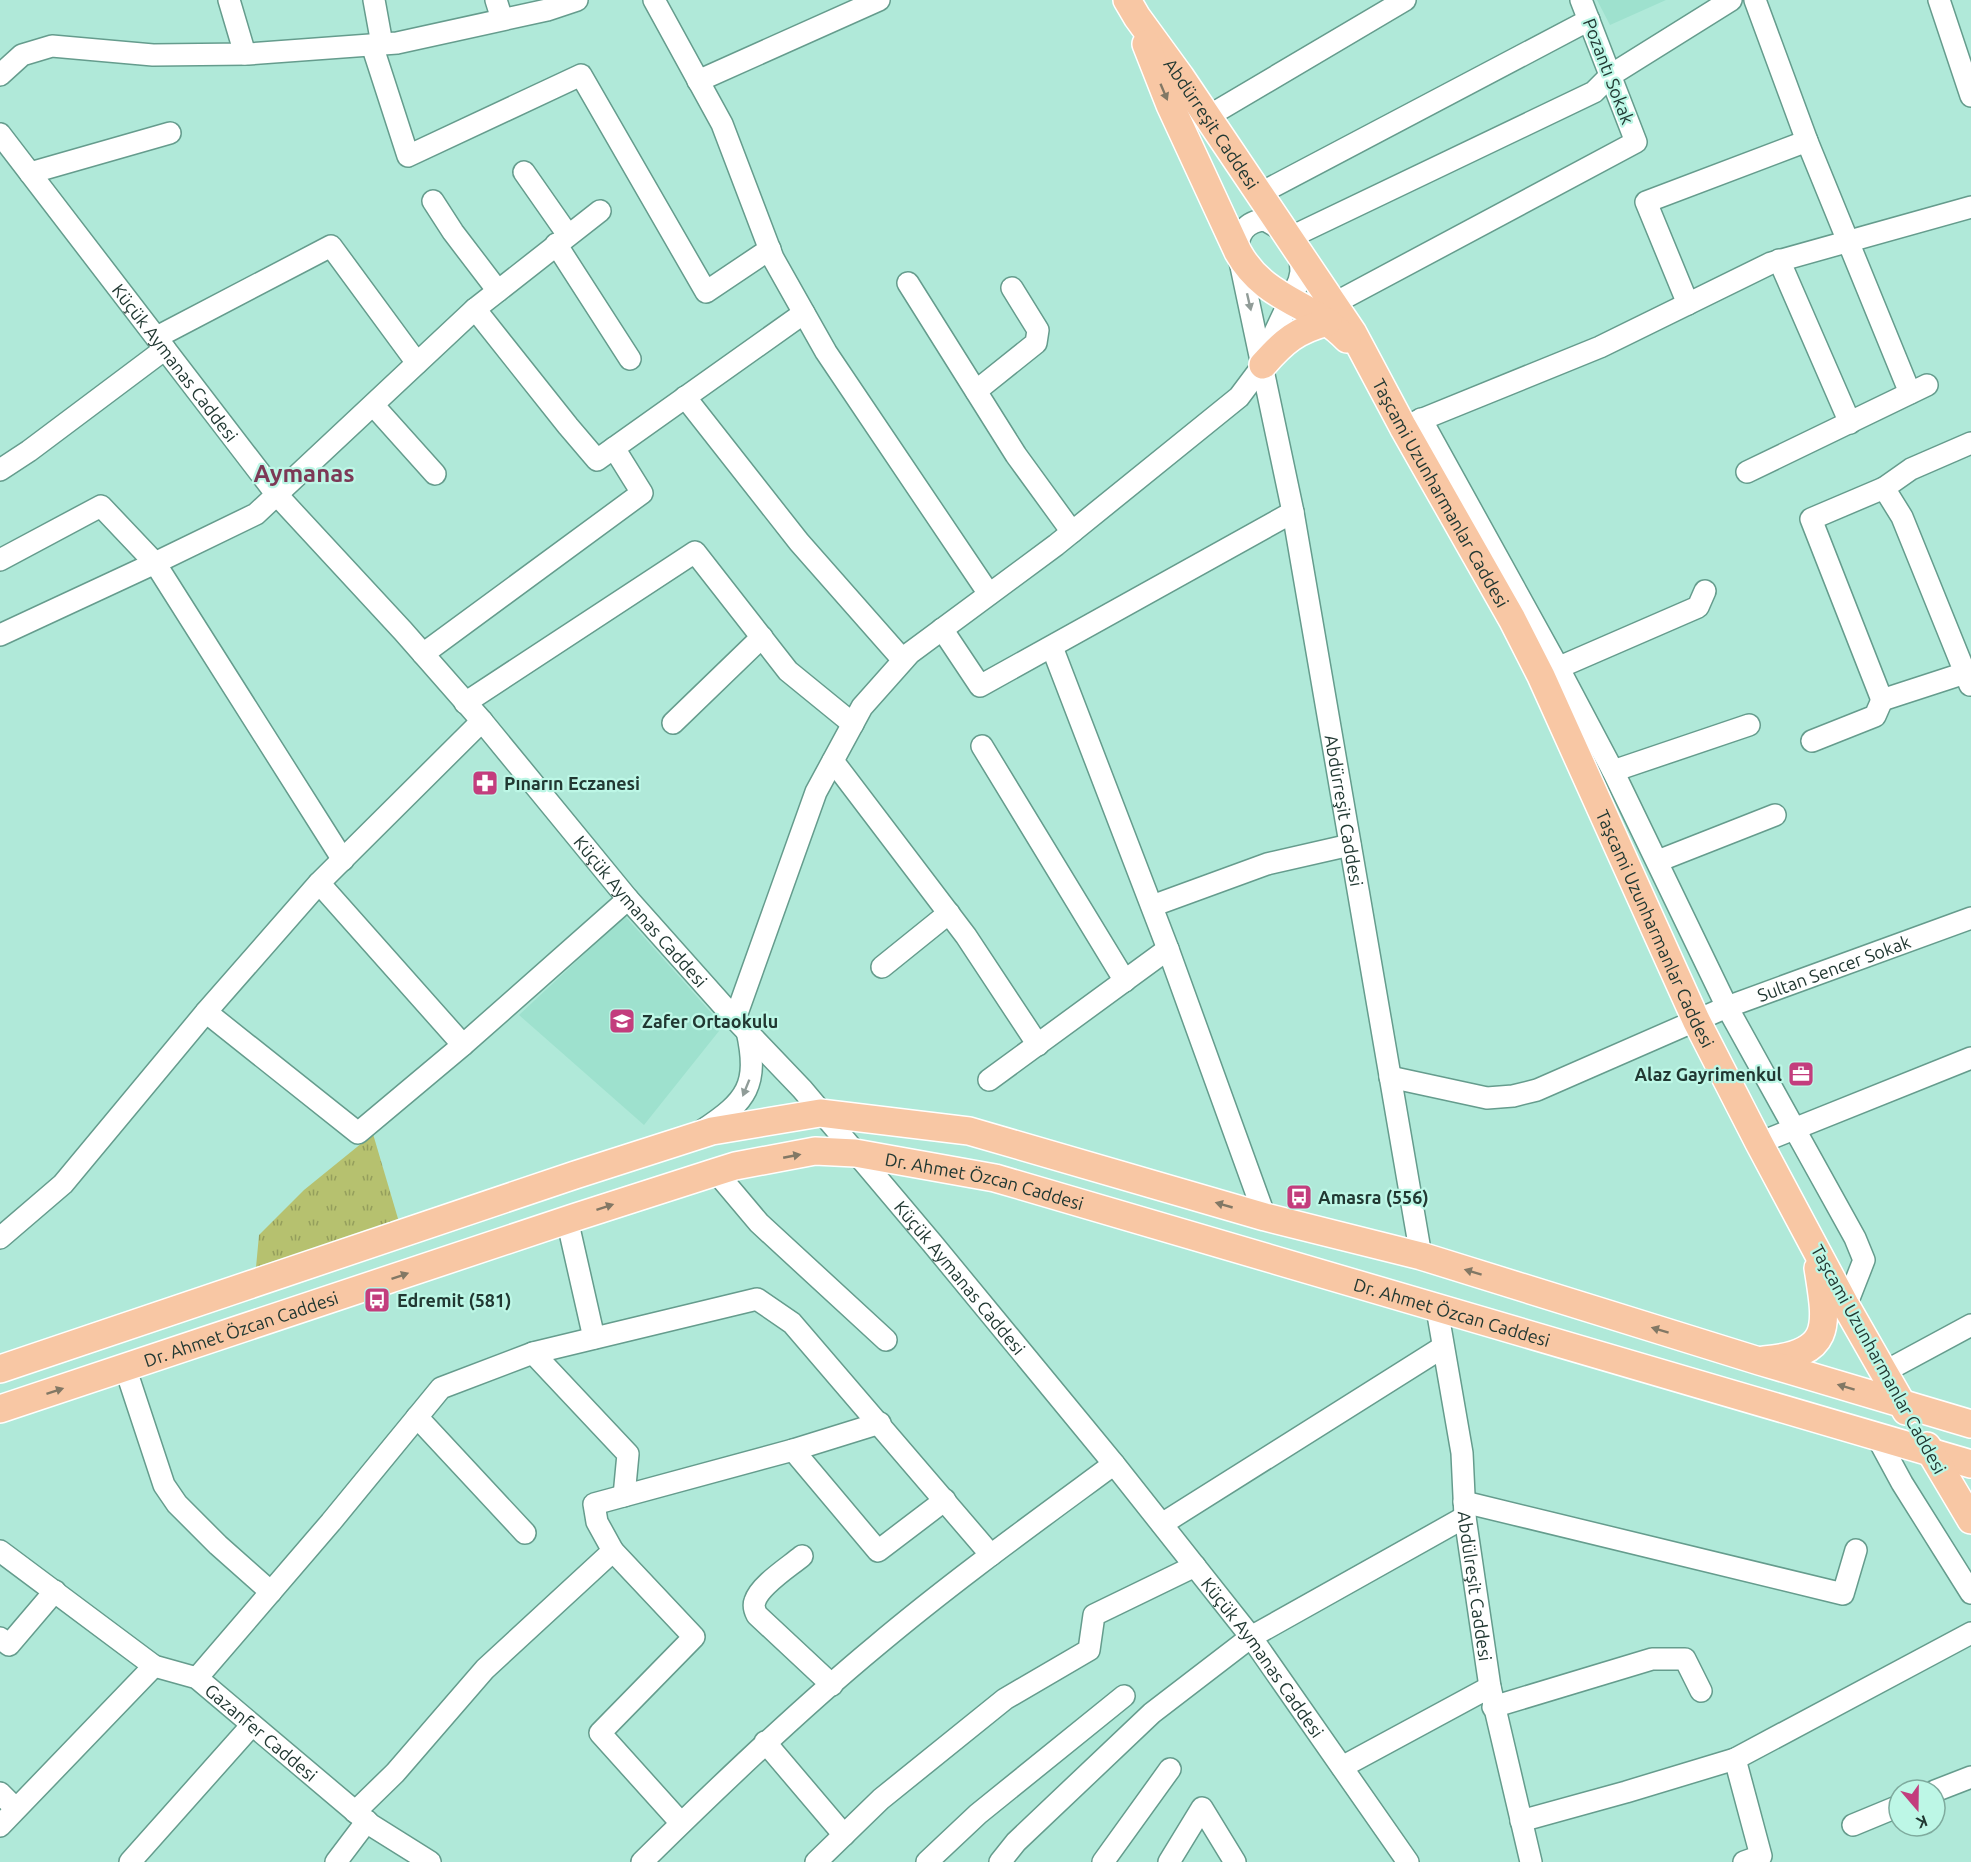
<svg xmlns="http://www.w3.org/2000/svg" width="1971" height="1862" font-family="Ubuntu,sans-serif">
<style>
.built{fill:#9ee1ce}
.park{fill:url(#park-tufts)}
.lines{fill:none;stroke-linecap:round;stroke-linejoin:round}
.minor-casing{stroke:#659c8d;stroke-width:24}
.major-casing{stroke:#fff;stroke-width:30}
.minor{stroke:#fff;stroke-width:21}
.major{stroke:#f8c7a4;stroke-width:27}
.oneway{fill:#827865}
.oneway2{fill:#909c98}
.labels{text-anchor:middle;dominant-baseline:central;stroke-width:4.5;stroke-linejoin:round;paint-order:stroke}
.street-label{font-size:18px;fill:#213832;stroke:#bdf7e6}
.poi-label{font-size:18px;font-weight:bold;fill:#213832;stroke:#bdf7e6;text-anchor:start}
.district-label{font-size:24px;font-weight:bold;fill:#7c3956;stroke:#bdf7e6}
</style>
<defs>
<pattern id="park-tufts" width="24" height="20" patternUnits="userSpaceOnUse" patternTransform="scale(1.5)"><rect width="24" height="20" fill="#b6c16f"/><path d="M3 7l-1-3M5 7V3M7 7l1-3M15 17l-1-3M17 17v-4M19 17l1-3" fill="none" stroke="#949e5c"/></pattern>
</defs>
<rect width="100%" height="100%" fill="#b0e9d9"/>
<path class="built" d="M 1597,0 L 1666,0 L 1610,25 Z
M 625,916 L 723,1026 L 644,1125 L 519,1015 Z"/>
<path class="park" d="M 373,1134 L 399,1222 L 256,1267 L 259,1235 L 304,1190 Z"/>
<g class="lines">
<defs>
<g id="minor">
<path d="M 229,0 L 245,54"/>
<path d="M 374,0 L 382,44"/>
<path d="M 496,0 L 502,19"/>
<path d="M 654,0 L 722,124 L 773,258 L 826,352 L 989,594"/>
<path d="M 1755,0 L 1807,141 L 1910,393"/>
<path d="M 1939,0 L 1971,96"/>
<path d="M 372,45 L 408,156 L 581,75 L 706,292 L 770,249"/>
<path d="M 0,75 L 22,55 L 52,46 L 153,55 L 248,54 L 397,43 L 547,10 L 577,0"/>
<path d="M 698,81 L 879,0"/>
<path d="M 1207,117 L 1405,0"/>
<path id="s1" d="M 0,134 L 277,495 L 403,631 L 482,721 L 628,899 L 735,1019 L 802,1089 L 932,1243 L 1114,1464 L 1251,1637 L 1408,1862"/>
<path d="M 524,172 L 568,235"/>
<path d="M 30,173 L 170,133"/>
<path d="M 1259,194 L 1589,20"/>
<path d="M 433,201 L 453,232 L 498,291"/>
<path id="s2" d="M 1284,231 L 1265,220 C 1246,221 1237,234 1238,252 L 1293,512 L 1421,1256"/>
<path d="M 1289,238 L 1594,92 L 1611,75 L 1731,0"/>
<path d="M 556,244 L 630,359"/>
<path d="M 1779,260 L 1850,423"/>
<path d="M 908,283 L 1016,455 L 1072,532"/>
<path d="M 1333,304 L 1636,142 L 1581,0"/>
<path d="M 1688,304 L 1646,202 L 1807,141"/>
<path d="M 475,309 L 568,426 L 597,460 L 804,313"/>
<path d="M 157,337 L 331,246 L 417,363"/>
<path d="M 976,391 L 1036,343 L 1038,330 L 1012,288"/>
<path d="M 685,397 L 799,542 L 903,660"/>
<path d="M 374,406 L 435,474"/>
<path d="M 1421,419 L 1558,667 L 1613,771 L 1727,1007 L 1855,1238 L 1864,1260 L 1846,1306"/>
<path d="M 1408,425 L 1600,347 L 1771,263 L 1971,207"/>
<path d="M 0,470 L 29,451 L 165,349"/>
<path d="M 1747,472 L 1927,385"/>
<path d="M 1884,488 L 1902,517 L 1970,685"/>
<path d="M 0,560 L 101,506 L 155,563 L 343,860"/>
<path d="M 942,629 L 980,686 L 1293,512"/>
<path d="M 0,635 L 155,563 L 256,514 L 475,309 L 600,211"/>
<path d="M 1052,647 L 1168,949 L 1265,1217"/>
<path d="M 423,654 L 642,493 L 614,448"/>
<path d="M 1546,673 L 1698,607 L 1705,591"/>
<path d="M 1965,673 L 1882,700 L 1811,519 L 1884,488 L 1911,469 L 1971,443"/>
<path d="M 465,703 L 695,552 L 788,671 L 853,724"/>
<path d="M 673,723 L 762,637"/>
<path d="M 1812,741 L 1875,716 L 1882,700"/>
<path d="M 982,746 L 1125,981"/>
<path d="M 833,761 L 966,936 L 1038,1045"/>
<path d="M 1613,771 L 1749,725"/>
<path d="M 1658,861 L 1775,815"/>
<path d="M 319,883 L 463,1045"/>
<path d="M 1152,906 L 1267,864 L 1350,845"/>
<path d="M 882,967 L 949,913"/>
<path d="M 206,1012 L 358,1133 L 463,1045 L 628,899"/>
<path d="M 735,1019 L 816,792 L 862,707 L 910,653 L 1056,545 L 1239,397 L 1263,365 L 1275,332 L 1299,281 L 1301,272 L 1300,254"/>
<path id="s3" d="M 1390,1077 L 1487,1098 L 1513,1096 L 1537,1090 L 1727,1007 L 1971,918"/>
<path d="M 989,1080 L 1168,949"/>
<path d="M 703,1130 C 747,1101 759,1085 747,1031"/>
<path d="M 1759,1143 L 1971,1058"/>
<path d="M 716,1172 L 759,1223 L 886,1340"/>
<path d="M 567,1219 L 594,1338"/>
<path d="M 0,1238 L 63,1184 L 206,1012 L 319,883 L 482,721"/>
<path id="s4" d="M 1437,1309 L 1462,1453 L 1465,1517 L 1490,1687 L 1531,1862"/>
<path d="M 533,1353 L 628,1454 L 624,1496"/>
<path d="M 125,1367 L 164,1485 L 177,1504 L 218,1545 L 271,1592"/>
<path d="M 1884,1372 L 1971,1325"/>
<path d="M 417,1417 L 525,1533"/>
<path d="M 1876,1435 L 1902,1483 L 1971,1593"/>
<path d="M 793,1450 L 878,1551 L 945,1500"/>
<path d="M 1464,1502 L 1843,1594 L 1856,1550"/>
<path d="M 1162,1524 L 1443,1347"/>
<path id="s5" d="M 0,1551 L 154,1666 L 197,1678 L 371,1825 L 430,1862"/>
<path d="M 613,1551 L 694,1637 L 600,1733 L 681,1823"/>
<path d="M 802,1556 C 789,1567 760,1585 755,1601 C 753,1606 755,1611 757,1615 L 832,1685"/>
<path d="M 0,1638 L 9,1645 L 55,1591"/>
<path d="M 197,1678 L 331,1522 L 441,1388 L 533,1353 L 757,1299 L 792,1323 L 991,1555"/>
<path d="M 1493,1707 L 1652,1659 L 1685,1659 L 1701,1691"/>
<path d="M 765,1742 L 844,1835"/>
<path d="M 1735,1759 L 1761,1856 L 1744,1862"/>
<path d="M 1342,1767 L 1490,1687"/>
<path d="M 1935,1791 L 1971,1777"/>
<path d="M 0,1793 L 15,1808"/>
<path d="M 355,1812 L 395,1773 L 485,1669 L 613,1551 L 597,1522 L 594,1504 L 793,1450 L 880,1423"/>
<path d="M 1521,1821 L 1626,1792 L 1735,1759 L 1971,1633"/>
<path d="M 1853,1825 L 1899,1806"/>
<path d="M 0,1826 L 154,1666"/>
<path d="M 130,1862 L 252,1725"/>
<path d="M 336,1862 L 367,1821"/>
<path d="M 642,1862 C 717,1788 794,1714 876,1646 C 952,1582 1034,1523 1114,1464"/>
<path d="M 816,1862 L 881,1799 L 1005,1699 L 1089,1650 L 1094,1615 L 1195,1566"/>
<path d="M 927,1862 L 978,1814 L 1124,1696"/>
<path d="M 1000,1862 L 1016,1842 L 1152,1713 L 1251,1637 L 1465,1517"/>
<path d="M 1103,1862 L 1170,1769"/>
<path d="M 1169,1862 L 1202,1808 L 1235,1862"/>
</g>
<g id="major">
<path id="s6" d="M 1127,0 L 1137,17 L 1180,76 L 1353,333 L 1403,427 L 1512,619 L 1541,676 L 1696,1020 L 1759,1143 L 1846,1306 L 1906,1411"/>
<path d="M 1146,44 L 1170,105 L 1238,252 C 1265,301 1312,302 1347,339"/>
<path d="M 1263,365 C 1284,341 1297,330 1328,322"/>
<path d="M 1764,1360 C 1834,1354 1827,1325 1818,1268"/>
<path d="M 0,1369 L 575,1175 L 712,1131 L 820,1113 L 969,1131 L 1265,1217 L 1421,1256 L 1759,1361 L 1971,1424"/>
<path id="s7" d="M 0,1409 L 576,1217 L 716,1172 L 735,1166 L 815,1151 L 855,1153 L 995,1178 L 1971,1464"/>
<path d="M 1927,1446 L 1971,1520"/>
</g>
</defs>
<use href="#minor" class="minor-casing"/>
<use href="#major" class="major-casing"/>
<use href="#minor" class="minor"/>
<use href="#major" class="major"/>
</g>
<defs><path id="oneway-solid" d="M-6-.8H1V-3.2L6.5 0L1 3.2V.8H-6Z" transform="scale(1.5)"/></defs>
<g class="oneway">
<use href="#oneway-solid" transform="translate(1164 92) rotate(67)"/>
<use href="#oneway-solid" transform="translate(792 1156) rotate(-11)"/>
<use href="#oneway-solid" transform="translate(1224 1205) rotate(-164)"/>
<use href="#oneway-solid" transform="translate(605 1207) rotate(-18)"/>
<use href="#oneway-solid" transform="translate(1473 1272) rotate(-163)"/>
<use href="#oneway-solid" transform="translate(400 1276) rotate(-19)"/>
<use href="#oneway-solid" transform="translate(1660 1330) rotate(-163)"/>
<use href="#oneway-solid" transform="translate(1846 1387) rotate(-163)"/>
<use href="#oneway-solid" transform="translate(55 1391) rotate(-18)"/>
</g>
<g class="oneway2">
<use href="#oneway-solid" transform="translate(1249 302) rotate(77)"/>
<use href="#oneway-solid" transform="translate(746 1088) rotate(112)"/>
</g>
<defs>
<symbol id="pharmacy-square" viewBox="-11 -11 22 22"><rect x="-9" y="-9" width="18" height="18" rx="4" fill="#c33d7d" stroke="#bdf7e6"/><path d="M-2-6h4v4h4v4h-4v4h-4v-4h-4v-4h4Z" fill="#fff"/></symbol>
<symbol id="school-square" viewBox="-11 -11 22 22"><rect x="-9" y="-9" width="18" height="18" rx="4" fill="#c33d7d" stroke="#bdf7e6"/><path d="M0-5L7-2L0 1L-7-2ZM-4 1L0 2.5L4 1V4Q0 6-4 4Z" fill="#fff"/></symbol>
<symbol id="office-square" viewBox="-11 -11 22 22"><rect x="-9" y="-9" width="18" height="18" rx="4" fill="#c33d7d" stroke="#bdf7e6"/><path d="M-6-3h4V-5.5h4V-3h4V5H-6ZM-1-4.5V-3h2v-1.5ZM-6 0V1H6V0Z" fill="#fff"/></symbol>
<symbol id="bus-square" viewBox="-11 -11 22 22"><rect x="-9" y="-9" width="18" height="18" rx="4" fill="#c33d7d" stroke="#bdf7e6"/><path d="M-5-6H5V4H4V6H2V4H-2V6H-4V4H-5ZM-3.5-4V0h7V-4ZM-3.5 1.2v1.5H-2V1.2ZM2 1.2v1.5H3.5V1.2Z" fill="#fff"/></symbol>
</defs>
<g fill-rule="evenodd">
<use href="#pharmacy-square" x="470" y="768" width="30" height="30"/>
<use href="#school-square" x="607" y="1006" width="30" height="30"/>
<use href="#office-square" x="1786" y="1059" width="30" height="30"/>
<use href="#bus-square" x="1284" y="1182" width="30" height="30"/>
<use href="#bus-square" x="362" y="1285" width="30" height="30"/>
</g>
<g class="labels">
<g class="street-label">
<text transform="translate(1609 71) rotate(69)">Pozantı Sokak</text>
<text stroke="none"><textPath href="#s6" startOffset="150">Abdürreşit Caddesi</textPath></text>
<text stroke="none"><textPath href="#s1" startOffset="288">Küçük Aymanas Caddesi</textPath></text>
<text stroke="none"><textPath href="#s6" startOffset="585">Taşcami Uzunharmanlar Caddesi</textPath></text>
<text stroke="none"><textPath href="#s2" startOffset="638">Abdürreşit Caddesi</textPath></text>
<text stroke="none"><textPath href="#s1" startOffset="1008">Küçük Aymanas Caddesi</textPath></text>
<text stroke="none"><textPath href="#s6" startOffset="1071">Taşcami Uzunharmanlar Caddesi</textPath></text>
<text stroke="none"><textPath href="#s3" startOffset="471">Sultan Sencer Sokak</textPath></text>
<text stroke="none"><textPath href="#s7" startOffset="1028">Dr. Ahmet Özcan Caddesi</textPath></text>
<text stroke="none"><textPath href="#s1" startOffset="1494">Küçük Aymanas Caddesi</textPath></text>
<text stroke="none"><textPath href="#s7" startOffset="1514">Dr. Ahmet Özcan Caddesi</textPath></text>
<text stroke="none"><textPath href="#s7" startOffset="254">Dr. Ahmet Özcan Caddesi</textPath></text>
<text transform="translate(1879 1359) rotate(61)">Taşcami Uzunharmanlar Caddesi</text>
<text stroke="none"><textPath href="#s4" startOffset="280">Abdülreşit Caddesi</textPath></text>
<text stroke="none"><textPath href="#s1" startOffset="1980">Küçük Aymanas Caddesi</textPath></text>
<text stroke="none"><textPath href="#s5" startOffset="321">Gazanfer Caddesi</textPath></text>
</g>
<g class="poi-label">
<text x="504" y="783">Pınarın Eczanesi</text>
<text x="642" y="1021">Zafer Ortaokulu</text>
<text x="1782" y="1074" text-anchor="end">Alaz Gayrimenkul</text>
<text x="1318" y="1197">Amasra (556)</text>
<text x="397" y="1300">Edremit (581)</text>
</g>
<g class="district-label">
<text x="304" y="473">Aymanas</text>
</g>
</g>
<g transform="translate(1917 1808) rotate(160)"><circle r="28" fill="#bdf7e6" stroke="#7fab9e" stroke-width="1.5"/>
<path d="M0-4.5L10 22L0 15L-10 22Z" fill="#c33d7d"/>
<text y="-9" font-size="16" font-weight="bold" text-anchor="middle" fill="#213832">K</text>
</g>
</svg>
